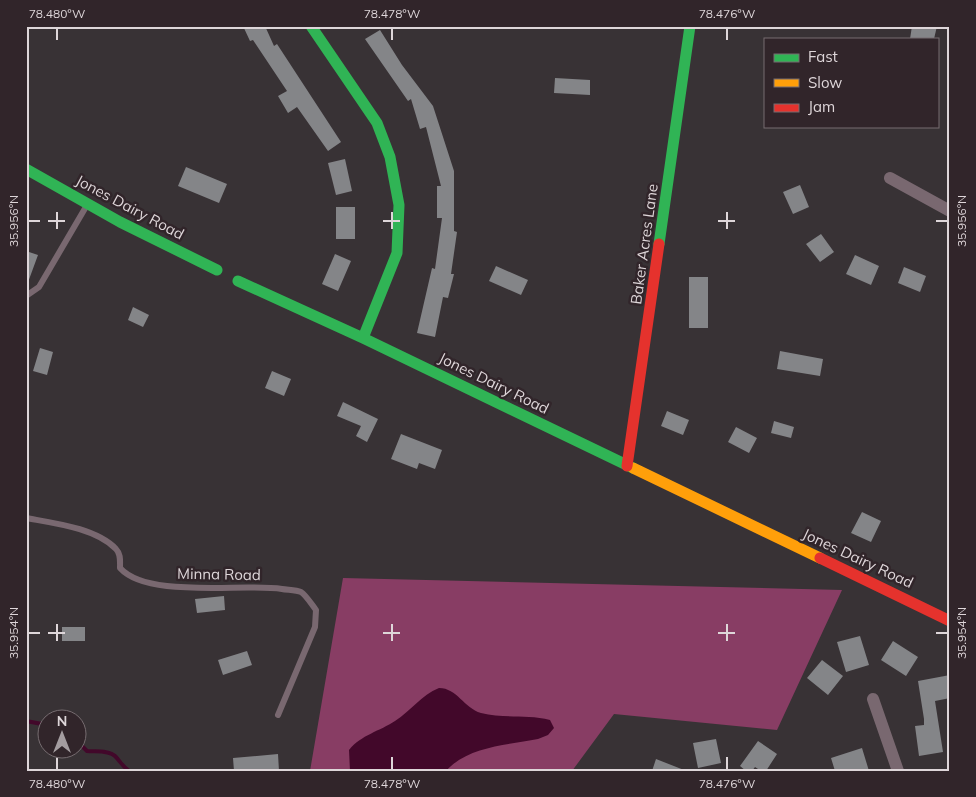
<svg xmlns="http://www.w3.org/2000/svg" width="976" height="797" font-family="Mulish,sans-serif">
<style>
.forest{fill:#883d64}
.water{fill:#42082a}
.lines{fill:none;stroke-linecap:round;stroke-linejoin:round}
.stream{stroke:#42082a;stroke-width:4}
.building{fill:#848588}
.lane{stroke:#796870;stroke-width:6}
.street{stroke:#796870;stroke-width:12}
.fast{stroke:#30b455;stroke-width:11}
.slow{stroke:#ff9f0a;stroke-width:11}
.jam{stroke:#e5322d;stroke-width:11}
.ticks{fill:none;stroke:#ded6d9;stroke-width:2}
.labels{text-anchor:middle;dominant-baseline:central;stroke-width:5;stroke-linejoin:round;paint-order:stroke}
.street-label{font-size:15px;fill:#ded6d9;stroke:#31252a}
.neatline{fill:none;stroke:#ded6d9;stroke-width:2}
.ticks-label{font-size:12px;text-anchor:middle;fill:#ded6d9}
</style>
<rect width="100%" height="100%" fill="#383235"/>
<path class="forest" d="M 343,578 L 842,590 L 777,730 L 614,714 L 572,771 L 310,771 Z"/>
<path class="water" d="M 439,688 C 457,688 464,708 481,713 C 504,719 527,714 550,720 L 554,728 L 548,735 L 538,739 C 508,745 468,746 446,771 L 350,771 L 349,750 C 361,735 380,731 395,721 C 411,711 421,695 439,688 Z"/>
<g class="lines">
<path class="stream" d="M 26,721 L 42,724 L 48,723
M 78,742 L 87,751 C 95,752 109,750 115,756 C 120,761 122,766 129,771"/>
</g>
<path class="building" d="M 243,26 L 265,26 L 274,46 L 277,44 L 341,142 L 328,151 L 297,107 L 288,113 L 278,96 L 287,91 L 253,40 L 250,41 Z
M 912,26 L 937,26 L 934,39 L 910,39 Z
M 380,30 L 402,65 L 433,106 L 454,171 L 454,231 L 457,232 L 451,274 L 454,274 L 448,298 L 443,297 L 435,337 L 417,333 L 432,268 L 435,269 L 442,218 L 437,218 L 437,186 L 441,186 L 426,127 L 420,129 L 411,99 L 408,101 L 365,39 Z
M 555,78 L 590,80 L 590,95 L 554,93 Z
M 345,159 L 352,191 L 336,195 L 328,163 Z
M 186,167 L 227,184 L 219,203 L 178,186 Z
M 800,185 L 809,207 L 793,214 L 783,192 Z
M 336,207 L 355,207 L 355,239 L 336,239 Z
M 821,234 L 834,252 L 820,262 L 806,244 Z
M 26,251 L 38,255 L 27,285 L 26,285 Z
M 335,254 L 351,261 L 338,291 L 322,284 Z
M 855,255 L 879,266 L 871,285 L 846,274 Z
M 496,266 L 528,280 L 521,295 L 489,281 Z
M 904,267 L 926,276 L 920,292 L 898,283 Z
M 689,277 L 708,277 L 708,328 L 689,328 Z
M 133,307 L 149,315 L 143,327 L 128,320 Z
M 40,348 L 53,352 L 47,375 L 33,371 Z
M 780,351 L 823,359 L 820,376 L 777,369 Z
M 272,371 L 291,379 L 284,396 L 265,388 Z
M 343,402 L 378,419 L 367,442 L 356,436 L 361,426 L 337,416 Z
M 667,411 L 689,420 L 683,435 L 661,426 Z
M 774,421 L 794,427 L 791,438 L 771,433 Z
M 736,427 L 757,438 L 749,453 L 728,442 Z
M 401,434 L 442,450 L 435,469 L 419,463 L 417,469 L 391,459 Z
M 862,512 L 881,521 L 871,542 L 851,533 Z
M 224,596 L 225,610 L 197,613 L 195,599 Z
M 62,627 L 85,627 L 85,641 L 62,641 Z
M 860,636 L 869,665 L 846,672 L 837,642 Z
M 893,641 L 918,657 L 906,676 L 881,660 Z
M 247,651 L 252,665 L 223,675 L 218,660 Z
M 822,660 L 843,676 L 828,695 L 807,678 Z
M 950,675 L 950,698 L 935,701 L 943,752 L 919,756 L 915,726 L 924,725 L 924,719 L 918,681 Z
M 716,739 L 721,763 L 698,768 L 693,743 Z
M 758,741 L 777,754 L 766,771 L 761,771 L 755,767 L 752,771 L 746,771 L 740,766 Z
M 862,748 L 869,771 L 835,771 L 831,758 Z
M 278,754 L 279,771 L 234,771 L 233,758 Z
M 656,759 L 684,770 L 684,771 L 652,771 Z"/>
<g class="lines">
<path class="lane" d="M 26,296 L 39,287 L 87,205
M 26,518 C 53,523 96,528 116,549 C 121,554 120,561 120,568 C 148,599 241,583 282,589 C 287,590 296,590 301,592 C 306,595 312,605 316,610 L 315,627 L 278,715"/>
<path class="street" d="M 890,178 L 950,211
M 873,699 L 898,771"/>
<path class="fast" d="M 311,26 L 377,123 L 390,157 L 399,205 L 397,253 L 363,338
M 26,169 L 120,222 L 217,270
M 659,244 L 690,26
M 238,281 L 363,338 L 633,468"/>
<path class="slow" d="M 633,468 L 820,558"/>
<path class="jam" d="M 627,466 L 659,244
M 820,558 L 950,621"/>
</g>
<path class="ticks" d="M 57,28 L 57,40M 392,28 L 392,40M 727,28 L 727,40M 57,212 L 57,229M 392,212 L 392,229M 727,212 L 727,229M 28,221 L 40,221M 48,221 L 65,221M 383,221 L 400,221M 718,221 L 735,221M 936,221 L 948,221M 57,624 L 57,641M 392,624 L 392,641M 727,624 L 727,641M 28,633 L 40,633M 48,633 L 65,633M 383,633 L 400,633M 718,633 L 735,633M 936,633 L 948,633M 57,757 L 57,770M 392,757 L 392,770M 727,757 L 727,770"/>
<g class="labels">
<g class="street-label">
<text transform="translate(130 207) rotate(28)">Jones Dairy Road</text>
<text transform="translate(644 244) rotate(-82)">Baker Acres Lane</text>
<text transform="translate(494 383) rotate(26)">Jones Dairy Road</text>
<text transform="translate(858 558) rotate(25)">Jones Dairy Road</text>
<text transform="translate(219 574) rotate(1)">Minna Road</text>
</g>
</g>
<rect width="976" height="797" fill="none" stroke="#31252a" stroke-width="55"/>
<rect x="764" y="38" width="175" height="90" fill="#31252a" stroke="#766c70"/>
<rect x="774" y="54" width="25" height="8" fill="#30b455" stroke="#766c70"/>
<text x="808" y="62" font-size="15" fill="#ded6d9">Fast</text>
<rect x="774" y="79" width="25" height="8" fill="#ff9f0a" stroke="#766c70"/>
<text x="808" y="88" font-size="15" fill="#ded6d9">Slow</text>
<rect x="774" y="104" width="25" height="8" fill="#e5322d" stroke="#766c70"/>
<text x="808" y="112" font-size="15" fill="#ded6d9">Jam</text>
<g transform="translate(62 734)"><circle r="24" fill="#31252a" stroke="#766c70"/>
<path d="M0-4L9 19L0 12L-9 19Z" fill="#a49da0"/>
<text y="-8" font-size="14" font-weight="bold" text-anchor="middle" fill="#ded6d9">N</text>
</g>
<rect x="28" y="28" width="920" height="742" class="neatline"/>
<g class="ticks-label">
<text x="57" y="18">78.480°W</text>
<text x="392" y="18">78.478°W</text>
<text x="727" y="18">78.476°W</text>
<text transform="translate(14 221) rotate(-90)" y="4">35.956°N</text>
<text transform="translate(962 221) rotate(-90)" y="4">35.956°N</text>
<text transform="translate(14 633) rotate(-90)" y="4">35.954°N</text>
<text transform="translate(962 633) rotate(-90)" y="4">35.954°N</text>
<text x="57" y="788">78.480°W</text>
<text x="392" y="788">78.478°W</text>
<text x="727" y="788">78.476°W</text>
</g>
</svg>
